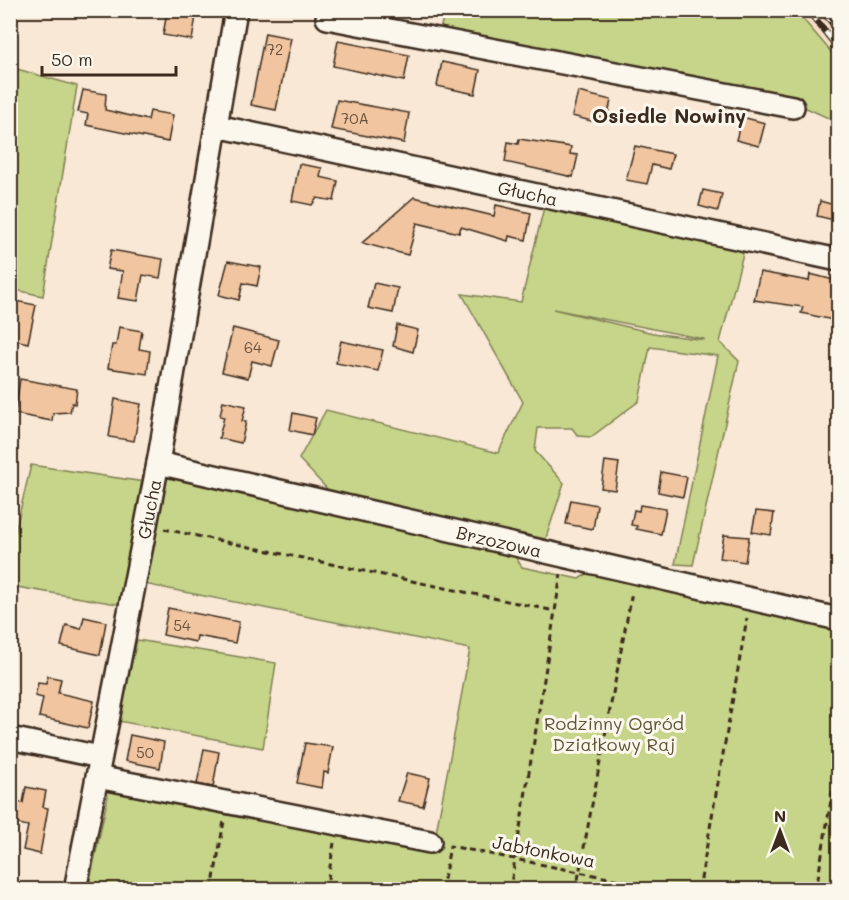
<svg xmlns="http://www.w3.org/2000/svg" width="849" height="900" font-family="Mali,sans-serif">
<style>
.built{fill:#f6dec5}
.green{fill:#c6d589;stroke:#808054;stroke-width:1.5;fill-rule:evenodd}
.building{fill:#f0c59f;stroke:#3b2a1e;stroke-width:1.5}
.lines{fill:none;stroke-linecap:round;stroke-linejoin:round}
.minor-casing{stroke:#3b2a1e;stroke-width:26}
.path{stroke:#3b2a1e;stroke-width:3;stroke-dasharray:6 4.5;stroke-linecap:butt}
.minor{stroke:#fbf7ec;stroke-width:21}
.rail-casing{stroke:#3b2a1e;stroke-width:7}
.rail{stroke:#fbf7ec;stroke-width:4.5;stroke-dasharray:14;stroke-linecap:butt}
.labels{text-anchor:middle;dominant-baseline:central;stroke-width:6;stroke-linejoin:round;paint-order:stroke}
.number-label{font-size:15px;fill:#68513e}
.street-label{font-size:18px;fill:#3b2a1e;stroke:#fbf7ec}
.park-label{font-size:18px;fill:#5e5539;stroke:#fbf7ec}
.neighbourhood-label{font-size:20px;font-weight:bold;fill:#3b2a1e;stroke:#fbf7ec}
</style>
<rect width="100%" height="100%" fill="#f8e8d5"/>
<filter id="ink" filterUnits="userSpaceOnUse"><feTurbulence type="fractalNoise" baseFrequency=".0167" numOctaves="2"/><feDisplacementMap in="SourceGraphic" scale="12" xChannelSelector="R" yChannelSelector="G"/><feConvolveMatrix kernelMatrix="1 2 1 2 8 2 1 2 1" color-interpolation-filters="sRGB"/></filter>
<g filter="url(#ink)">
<path class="built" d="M 796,11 L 829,11 L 838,21 L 838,60 Z"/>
<path class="green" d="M 444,10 L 796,11 L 838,60 L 838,125 L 835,121 L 802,106 L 596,65 L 441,27 Z
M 10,67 L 77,86 L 43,296 L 11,289 Z
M 545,203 L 745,246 L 720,342 L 739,361 L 693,565 L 675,564 L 718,356 L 650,347 L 639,401 L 591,437 L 578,436 L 572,428 L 538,428 L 535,451 L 564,483 L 545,541 L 330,492 L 299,459 L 326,410 L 498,453 L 523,402 L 462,294 L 521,302 ZM 553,309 L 704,339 L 704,340 L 653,333 Z
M 31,465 L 144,482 L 122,605 L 11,586 L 11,549 Z
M 164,469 L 508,546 L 522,567 L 579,579 L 593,570 L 838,625 L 838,889 L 88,890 L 109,791 L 433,849 L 470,649 L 144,584 Z
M 137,640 L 276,663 L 263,748 L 118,721 Z"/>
<path class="building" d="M 167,12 L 196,16 L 192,40 L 163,35 Z
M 265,33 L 291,38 L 276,110 L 251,105 Z
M 338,41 L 409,55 L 404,81 L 333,66 Z
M 442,62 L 480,70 L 475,94 L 437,86 Z
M 83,90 L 106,94 L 105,110 L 148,120 L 150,111 L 173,115 L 168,142 L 86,125 L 88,114 L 78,112 Z
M 578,92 L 611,100 L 607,119 L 599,117 L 599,123 L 572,116 Z
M 337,100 L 409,113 L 404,143 L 331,129 Z
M 742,117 L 765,123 L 759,146 L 736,140 Z
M 519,139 L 571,147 L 570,154 L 578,155 L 573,177 L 505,162 L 508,142 L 518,144 Z
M 635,146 L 673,154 L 669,169 L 652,165 L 647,184 L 626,180 Z
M 299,164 L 322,168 L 320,177 L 338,181 L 334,201 L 317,198 L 312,205 L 292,201 Z
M 703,190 L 722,194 L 718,211 L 699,206 Z
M 414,197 L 494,216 L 496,205 L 531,213 L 526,240 L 509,236 L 508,241 L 461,227 L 459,233 L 417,223 L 408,255 L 362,243 Z
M 820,201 L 838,206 L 838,221 L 817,216 Z
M 111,250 L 163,259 L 160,278 L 143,275 L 138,301 L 118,298 L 123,271 L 107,269 Z
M 228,261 L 261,267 L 257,286 L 243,283 L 239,300 L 219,295 Z
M 760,272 L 809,281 L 810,274 L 838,281 L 838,321 L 801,313 L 803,307 L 754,300 Z
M 374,283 L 398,288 L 393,313 L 368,308 Z
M 10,300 L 36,305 L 28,343 L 10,339 Z
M 397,325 L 418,330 L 413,352 L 393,346 Z
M 119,327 L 142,331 L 139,349 L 150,351 L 147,374 L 108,368 L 112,345 L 116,345 Z
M 233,328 L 279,340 L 272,366 L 252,361 L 248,378 L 222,372 Z
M 341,341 L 383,350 L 378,371 L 336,363 Z
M 20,379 L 77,389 L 75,404 L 72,403 L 70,412 L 53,413 L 52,421 L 15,414 Z
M 115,399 L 141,404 L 134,441 L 109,437 Z
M 223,401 L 246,406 L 242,421 L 246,422 L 241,443 L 219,438 L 224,417 L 220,416 Z
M 293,413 L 316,418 L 312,435 L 290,430 Z
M 605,461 L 619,463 L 615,490 L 601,488 Z
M 661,472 L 687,477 L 683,497 L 658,492 Z
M 571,500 L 597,505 L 593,529 L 566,524 Z
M 640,505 L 666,509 L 661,534 L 636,529 L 637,526 L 631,525 L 634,510 L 639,511 Z
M 756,511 L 774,513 L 771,535 L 752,532 Z
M 724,535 L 749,537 L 745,562 L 720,558 Z
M 168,608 L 239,622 L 235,643 L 197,636 L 196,642 L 163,635 Z
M 84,617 L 106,622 L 100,655 L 61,646 L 66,625 L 81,629 Z
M 47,676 L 61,679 L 58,693 L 94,701 L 88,728 L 39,717 L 43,698 L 35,696 L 38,683 L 46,684 Z
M 130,735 L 164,742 L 160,768 L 125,761 Z
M 305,743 L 333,747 L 328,773 L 324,772 L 322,788 L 297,783 Z
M 204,749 L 219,752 L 213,787 L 197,784 Z
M 407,773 L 430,778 L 423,806 L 398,801 Z
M 26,787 L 46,791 L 43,807 L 48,808 L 40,854 L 23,850 L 28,826 L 10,822 L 10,801 L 23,803 Z"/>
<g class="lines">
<defs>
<g id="minor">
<path d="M 327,18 L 793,107"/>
<path id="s1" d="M 217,126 L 838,260"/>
<path id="s2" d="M 158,463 L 838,619"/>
<path d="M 10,738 L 100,757"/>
<path d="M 97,777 L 430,842"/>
<path id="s3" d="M 75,890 L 158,463 L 236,10"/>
</g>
</defs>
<use href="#minor" class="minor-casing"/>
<path class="path" d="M 164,529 L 555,611
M 212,890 L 224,821
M 326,890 L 334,843
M 442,890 L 450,846 L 668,890
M 510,890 L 561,574
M 576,890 L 632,592
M 699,890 L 747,618
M 816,890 L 838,758"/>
<use href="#minor" class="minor"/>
<defs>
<path id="rail" d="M 808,10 L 838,48
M 822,10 L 838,30"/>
</defs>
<use href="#rail" class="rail-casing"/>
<use href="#rail" class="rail"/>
</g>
</g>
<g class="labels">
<g class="number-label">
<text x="275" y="49">72</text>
<text x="355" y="118">70A</text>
<text x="253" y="347">64</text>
<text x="182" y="625">54</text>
<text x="145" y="752">50</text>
</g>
<g class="street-label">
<text stroke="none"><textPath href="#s1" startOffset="318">Głucha</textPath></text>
<text stroke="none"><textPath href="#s3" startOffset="388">Głucha</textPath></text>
<text stroke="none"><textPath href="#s2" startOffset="350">Brzozowa</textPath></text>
<text transform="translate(544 851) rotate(11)">Jabłonkowa</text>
</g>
<g class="park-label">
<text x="614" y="723">Rodzinny Ogród<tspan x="614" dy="21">Działkowy Raj</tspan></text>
</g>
<g class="neighbourhood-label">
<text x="669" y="115">Osiedle Nowiny</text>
</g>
</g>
<rect width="849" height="900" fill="none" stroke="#fbf7ec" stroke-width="36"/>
<rect x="18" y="18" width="813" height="864" fill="none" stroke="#3b2a1e" stroke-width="2" filter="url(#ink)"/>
<g transform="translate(780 831)" stroke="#fbf7ec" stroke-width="4.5" paint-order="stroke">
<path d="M0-4.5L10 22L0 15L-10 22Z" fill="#3b2a1e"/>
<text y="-9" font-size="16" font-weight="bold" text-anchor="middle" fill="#3b2a1e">N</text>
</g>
<path d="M42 66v9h134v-9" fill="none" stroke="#3b2a1e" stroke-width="3"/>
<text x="51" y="66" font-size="18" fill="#3b2a1e" stroke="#fbf7ec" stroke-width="4.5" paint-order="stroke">50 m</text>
</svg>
